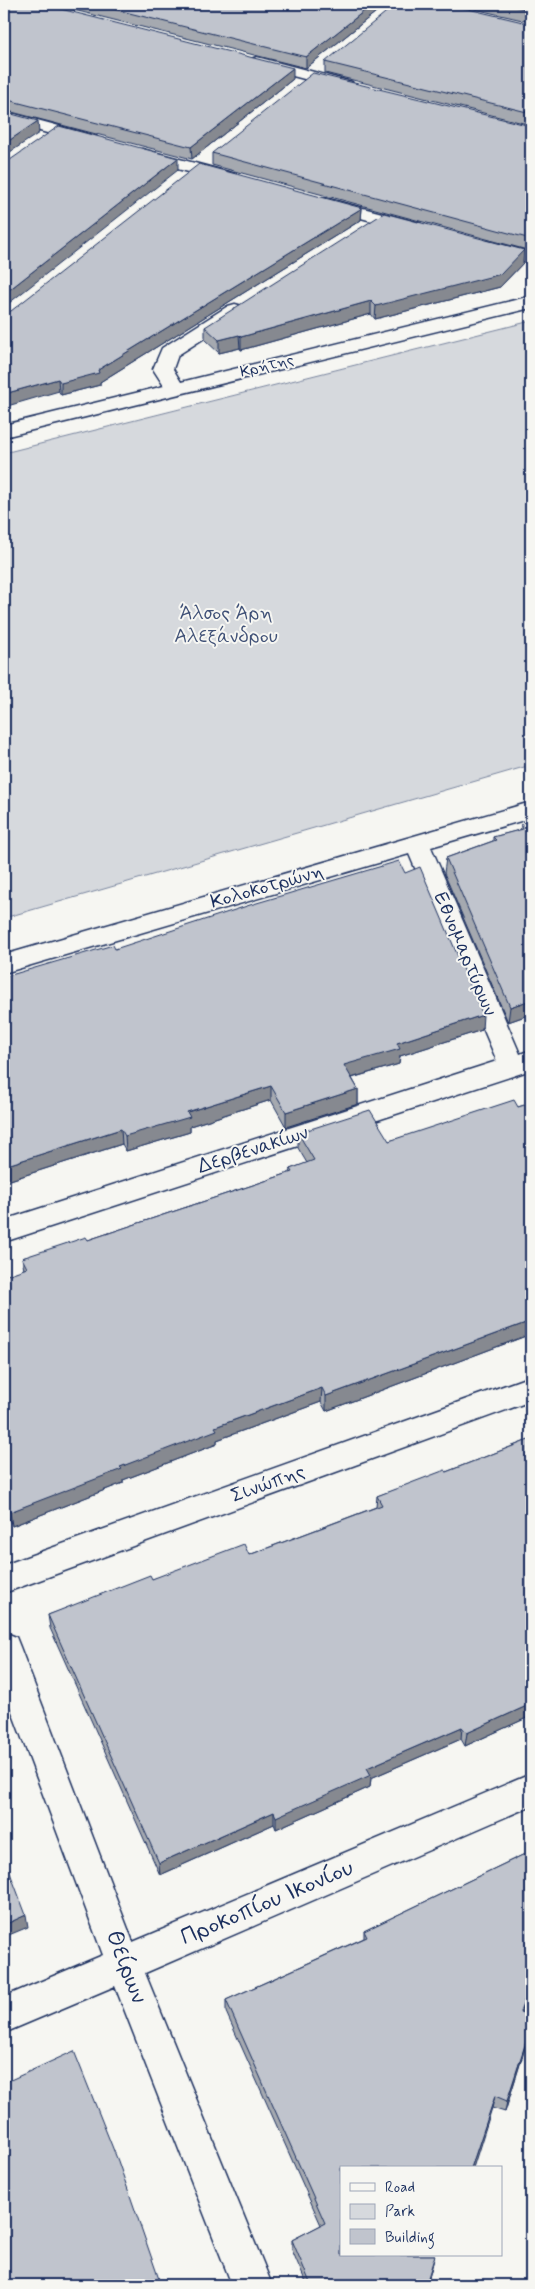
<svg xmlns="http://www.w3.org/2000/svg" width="535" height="2289" font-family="Mynerve,sans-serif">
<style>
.green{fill:#d6d9dd;stroke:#78849e}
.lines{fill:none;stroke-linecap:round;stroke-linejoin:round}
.minor-casing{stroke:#1b2f5e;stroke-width:3}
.minor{fill:#f6f6f2;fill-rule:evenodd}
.wall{fill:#a5a9b0;stroke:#1b2f5e}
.shaded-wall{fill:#868990;stroke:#1b2f5e}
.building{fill:#c0c4cd;stroke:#1b2f5e}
.labels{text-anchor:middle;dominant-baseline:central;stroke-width:4;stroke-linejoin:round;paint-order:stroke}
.far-street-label{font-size:16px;fill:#1b2f5e;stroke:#f6f6f2}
.park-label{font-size:20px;fill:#405177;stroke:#f6f6f2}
.street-label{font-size:20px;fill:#1b2f5e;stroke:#f6f6f2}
.near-street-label{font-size:24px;fill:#1b2f5e;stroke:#f6f6f2}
</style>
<rect width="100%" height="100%" fill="#f6f6f2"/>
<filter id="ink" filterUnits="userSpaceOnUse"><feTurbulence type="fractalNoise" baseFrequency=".02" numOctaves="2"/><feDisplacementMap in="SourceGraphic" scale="10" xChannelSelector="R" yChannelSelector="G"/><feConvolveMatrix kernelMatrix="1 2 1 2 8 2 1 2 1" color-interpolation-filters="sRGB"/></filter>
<g filter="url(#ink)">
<path class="green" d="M 531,321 L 531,765 L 4,918 L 4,453 Z"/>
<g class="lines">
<defs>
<path id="minor" d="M 257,57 L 352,82 L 354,85 L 352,88 L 346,90 L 251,65 L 249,62 L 251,59 Z
M 4,111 L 96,136 L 99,140 L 96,144 L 90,145 L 4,121 Z
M 142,149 L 236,174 L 239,178 L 236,182 L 230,183 L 136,158 L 133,154 L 136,150 Z
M 325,198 L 420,223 L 423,227 L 420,231 L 414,232 L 319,207 L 316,203 L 319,199 Z
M 487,241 L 531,252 L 531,263 L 481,250 L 478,246 L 481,242 Z
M 531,296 L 531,308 L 4,437 L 4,425 L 164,386 L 153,369 L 162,348 L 228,306 L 235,304 L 242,306 L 244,310 L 242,314 L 178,355 L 173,369 L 181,382 Z
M 531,802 L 531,818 L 431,847 L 520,1054 L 531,1050 L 531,1070 L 4,1242 L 4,1220 L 497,1061 L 409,854 L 4,973 L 4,955 Z
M 531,1376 L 531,1401 L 4,1593 L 4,1565 Z
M 4,1632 L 16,1637 L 20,1647 L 133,1942 L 531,1774 L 531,1806 L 145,1973 L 272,2285 L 232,2285 L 115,1986 L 4,2033 L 4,1997 L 103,1955 L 4,1690 Z"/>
</defs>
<use href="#minor" class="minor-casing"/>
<use href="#minor" class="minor"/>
</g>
<path class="wall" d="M 4,4 L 293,79 L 192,159 L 4,110 Z
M 50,4 L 386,4 L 306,68 Z
M 453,4 L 531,4 L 531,22 Z
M 531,24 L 531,125 L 325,73 L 325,62 Z
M 531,126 L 531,251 L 212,165 L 212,153 Z
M 362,208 L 361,220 L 100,382 L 100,385 L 61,395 L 11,311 Z
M 524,250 L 523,263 L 500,287 L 375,319 L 371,314 L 241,350 L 240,348 L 219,353 L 205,340 L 205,327 Z
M 531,822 L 531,1014 L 508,1022 L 444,873 L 446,858 L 493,841 L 493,837 L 520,830 L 521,825 Z
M 115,949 L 482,1030 L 400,1056 L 399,1064 L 352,1078 L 358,1089 L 358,1104 L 286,1127 L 271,1100 L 190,1126 L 190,1132 L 126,1151 L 122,1144 L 4,1182 L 4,977 Z
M 531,1103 L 531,1334 L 326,1411 L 321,1402 L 217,1440 L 217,1444 L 123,1480 L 123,1483 L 12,1526 L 4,1507 L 4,1276 L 24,1270 L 22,1258 L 88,1240 L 289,1173 L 290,1169 L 307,1163 L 298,1148 L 298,1133 L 389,1141 L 518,1107 Z
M 531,1439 L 531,1716 L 465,1746 L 461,1739 L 371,1778 L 370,1787 L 276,1829 L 274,1824 L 160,1875 L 50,1628 L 48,1615 L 152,1579 L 249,1555 L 376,1507 L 377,1496 L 446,1472 Z
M 531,1851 L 531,1988 L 521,2013 L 531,2016 L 531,2029 L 505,2112 L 492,2108 L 341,2168 L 341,2255 L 435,2255 L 427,2285 L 307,2285 L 292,2250 L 292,2240 L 321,2225 L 226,2012 L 226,2000 L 364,1938 L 364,1931 Z"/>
<path class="shaded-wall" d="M 373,4 L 386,4 L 306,68 L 306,57 Z
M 293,68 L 293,79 L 192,159 L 191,147 Z
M 38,121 L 39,133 L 4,156 L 4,144 Z
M 178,158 L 178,170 L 4,307 L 4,294 Z
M 362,208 L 361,220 L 100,382 L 100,385 L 61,395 L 61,383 L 98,370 Z
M 524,250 L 523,263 L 500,287 L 375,319 L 376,306 Z
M 371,301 L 371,314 L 241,350 L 241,337 Z
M 239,335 L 240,348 L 219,353 L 219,340 Z
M 58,379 L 59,391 L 4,407 L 4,394 Z
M 531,1000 L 531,1014 L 508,1022 L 510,1007 Z
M 483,1015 L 482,1030 L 400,1056 L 399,1064 L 344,1080 L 344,1065 L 397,1043 Z
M 271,1086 L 271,1100 L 190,1126 L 190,1132 L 126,1151 L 125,1136 L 187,1112 Z
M 358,1089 L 358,1104 L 286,1127 L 286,1112 Z
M 121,1129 L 122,1144 L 4,1182 L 4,1166 Z
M 531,1321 L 531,1334 L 326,1411 L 326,1396 Z
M 322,1388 L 321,1402 L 217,1440 L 217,1444 L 123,1480 L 123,1483 L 12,1526 L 10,1512 L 120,1467 L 215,1427 Z
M 531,1704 L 531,1716 L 465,1746 L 467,1733 Z
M 462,1727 L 461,1739 L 371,1778 L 370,1787 L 276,1829 L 276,1817 L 367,1768 Z
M 274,1812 L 274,1824 L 160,1875 L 159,1863 Z
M 26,1915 L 28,1927 L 4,1937 L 4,1925 Z
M 531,1983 L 531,1988 L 517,2024 L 520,2012 Z
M 531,2026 L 531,2029 L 505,2112 L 507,2101 Z
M 495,2096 L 492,2108 L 473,2168 L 471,2168 Z
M 435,2255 L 427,2285 L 414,2285 Z"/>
<path class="building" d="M 4,4 L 41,4 L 293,68 L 191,147 L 4,99 Z
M 93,4 L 373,4 L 306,57 Z
M 396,4 L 447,4 L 531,24 L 531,113 L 325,62 Z
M 503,4 L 531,4 L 531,10 Z
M 313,73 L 531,126 L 531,239 L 212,153 Z
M 4,112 L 38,121 L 4,144 Z
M 59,126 L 178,158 L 4,294 L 4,161 L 10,160 Z
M 199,164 L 362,208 L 98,370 L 99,373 L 61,383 L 58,379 L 4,394 L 4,313 L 11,311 Z
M 384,213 L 524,250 L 501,274 L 376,306 L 371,301 L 241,337 L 239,335 L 219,340 L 205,327 Z
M 531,822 L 531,1000 L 510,1007 L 446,858 L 496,840 L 493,837 L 523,829 L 521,825 Z
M 399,861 L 405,873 L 420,867 L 483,1015 L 397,1043 L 400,1049 L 344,1065 L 358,1089 L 286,1112 L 271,1086 L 187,1112 L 190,1117 L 125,1136 L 121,1129 L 4,1166 L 4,977 L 113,945 L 115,949 L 250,905 Z
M 514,1100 L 518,1107 L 531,1103 L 531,1321 L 326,1396 L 322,1388 L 215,1427 L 217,1430 L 120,1467 L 122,1469 L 10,1512 L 4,1498 L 4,1276 L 27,1268 L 22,1258 L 86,1237 L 88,1240 L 292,1172 L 290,1169 L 314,1160 L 298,1133 L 370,1110 L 389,1141 Z
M 531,1439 L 531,1704 L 467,1733 L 462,1727 L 367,1768 L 371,1775 L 276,1817 L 274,1812 L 159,1863 L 48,1615 L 150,1575 L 152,1579 L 244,1544 L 249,1555 L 382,1505 L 377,1496 L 445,1470 L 446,1472 Z
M 531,1851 L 531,1983 L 520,2012 L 531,2016 L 531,2026 L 507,2101 L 495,2096 L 471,2168 L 341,2168 L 341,2255 L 435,2255 L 427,2281 L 415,2284 L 414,2285 L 311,2285 L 292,2240 L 325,2223 L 226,2000 L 367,1937 L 364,1931 Z
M 4,1857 L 26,1915 L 4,1925 Z
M 74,2051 L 118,2161 L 161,2285 L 4,2285 L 4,2083 Z"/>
</g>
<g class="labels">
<g class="far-street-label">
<text transform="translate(267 366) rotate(-14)">Κρήτης</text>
</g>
<g class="park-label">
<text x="226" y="613">Άλσος Άρη<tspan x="226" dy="23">Αλεξάνδρου</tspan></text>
</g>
<g class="street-label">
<text transform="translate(267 887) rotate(-16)">Κολοκοτρώνη</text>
<text transform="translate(465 954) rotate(67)">Εθνομαρτύρων</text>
<text transform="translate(253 1150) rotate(-18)">Δερβενακίων</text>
<text transform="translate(268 1484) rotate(-20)">Σινώπης</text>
</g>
<g class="near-street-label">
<text transform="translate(267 1903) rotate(-23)">Προκοπίου Ικονίου</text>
<text transform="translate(126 1967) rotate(69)">Θείρων</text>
</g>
</g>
<rect width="535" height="2289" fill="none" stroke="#f6f6f2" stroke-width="20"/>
<rect x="10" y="10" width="515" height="2269" fill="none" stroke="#1b2f5e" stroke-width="2" filter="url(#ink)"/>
<rect x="340" y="2166" width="162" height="90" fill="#f6f6f2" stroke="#9ea6b7"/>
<rect x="350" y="2183" width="25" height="8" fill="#f6f6f2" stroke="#9ea6b7"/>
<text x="385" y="2192" font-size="15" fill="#1b2f5e">Road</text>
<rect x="350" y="2204" width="25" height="15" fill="#d6d9dd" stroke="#9ea6b7"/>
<text x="385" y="2216" font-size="15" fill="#1b2f5e">Park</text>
<rect x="350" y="2229" width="25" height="15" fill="#c0c4cd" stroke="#9ea6b7"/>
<text x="385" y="2242" font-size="15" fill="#1b2f5e">Building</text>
</svg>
